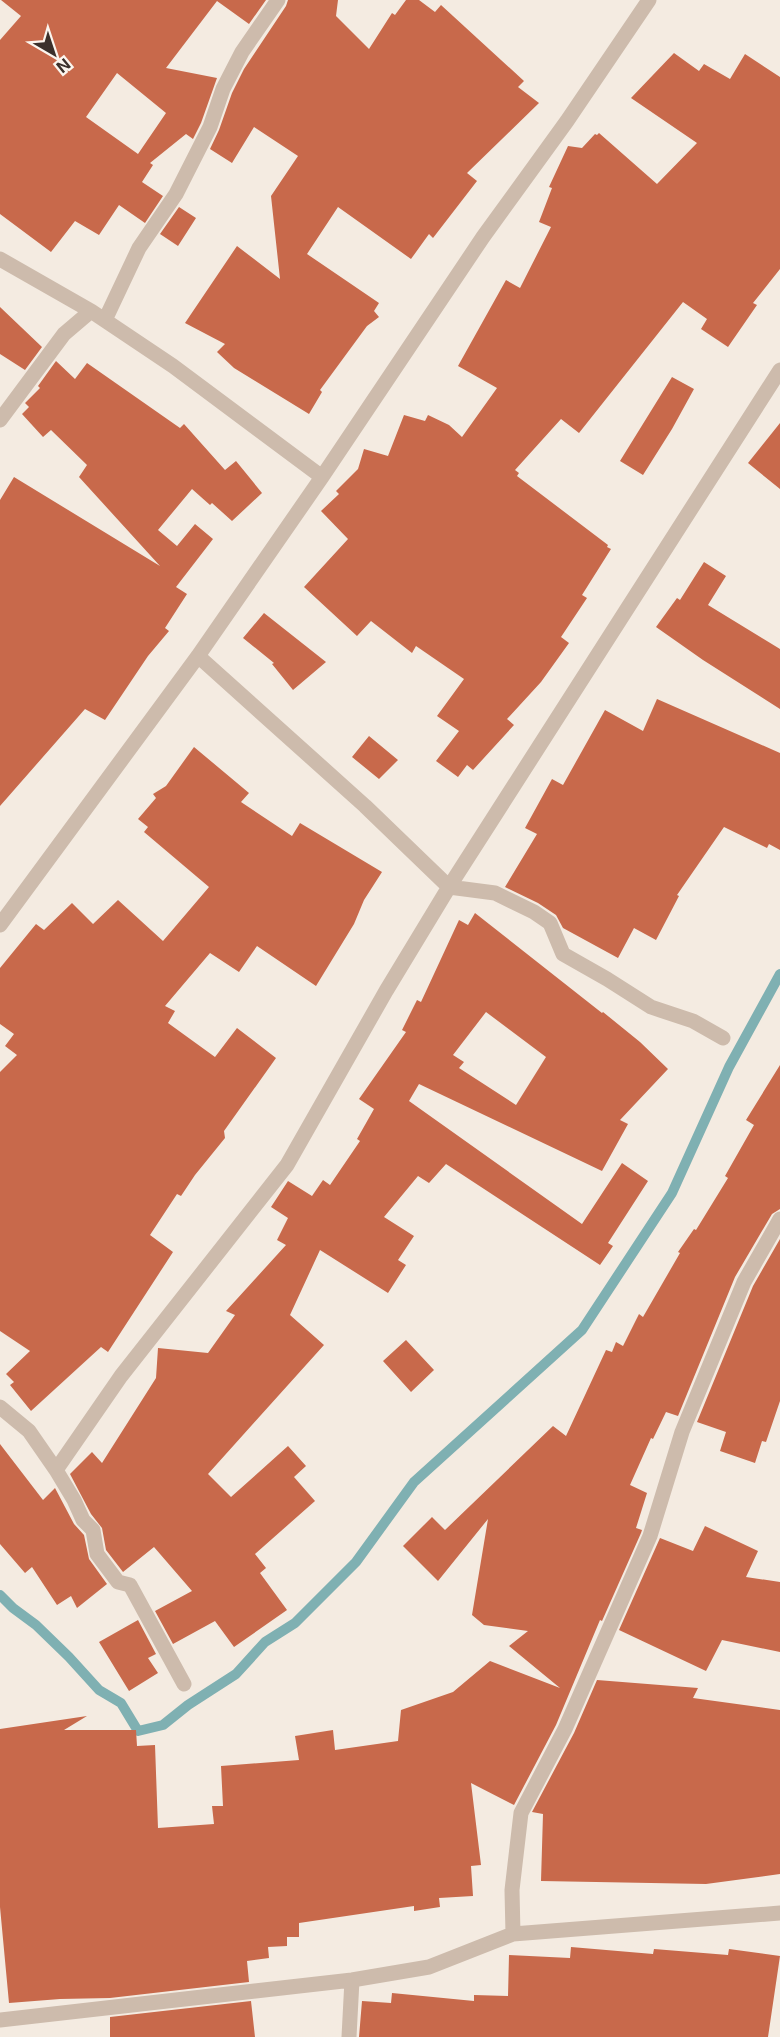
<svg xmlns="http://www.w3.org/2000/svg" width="780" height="2037" font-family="Inter,sans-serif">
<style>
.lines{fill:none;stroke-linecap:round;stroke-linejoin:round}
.stream{stroke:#7fb0b2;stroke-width:10}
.building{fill:#c8694b;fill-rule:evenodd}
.minor{stroke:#cdbbac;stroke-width:15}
</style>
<rect width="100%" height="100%" fill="#f4ebe1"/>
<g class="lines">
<path class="stream" d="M 0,1595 L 13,1608 L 36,1625 L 69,1657 L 99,1690 L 121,1703 L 138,1731 L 163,1725 L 188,1705 L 236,1674 L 265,1642 L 295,1623 L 356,1562 L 414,1482 L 582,1330 L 672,1193 L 729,1067 L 780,974"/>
</g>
<path class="building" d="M 1,0 L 266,0 L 249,24 L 217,1 L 166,68 L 217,78 L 201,123 L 193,139 L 186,134 L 150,163 L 153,165 L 142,182 L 163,196 L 145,223 L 119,205 L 99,235 L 75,221 L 51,252 L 0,214 L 0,40 L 21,16 ZM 117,73 L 166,113 L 138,154 L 86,117 Z
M 288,0 L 338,0 L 336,16 L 369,49 L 392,13 L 395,15 L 406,0 L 419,0 L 435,12 L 441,5 L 524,81 L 518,87 L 539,103 L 467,173 L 477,181 L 433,238 L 429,234 L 411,259 L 338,207 L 307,254 L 379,303 L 374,311 L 379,317 L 367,326 L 320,390 L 322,392 L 309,414 L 234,368 L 217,352 L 225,344 L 185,323 L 237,246 L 280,279 L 271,196 L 298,156 L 254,127 L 232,163 L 210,149 L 219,130 L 232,93 L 244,69 L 286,6 Z
M 674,53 L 699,71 L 704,64 L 730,79 L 745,54 L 780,77 L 780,269 L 753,303 L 757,305 L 728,347 L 701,329 L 707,319 L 683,302 L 579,433 L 561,419 L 515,470 L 519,473 L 517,476 L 608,545 L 607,547 L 611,549 L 582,595 L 587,598 L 561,637 L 569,643 L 541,682 L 507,719 L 514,725 L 473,770 L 467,765 L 458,777 L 436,761 L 459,731 L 437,716 L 464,679 L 416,646 L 412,653 L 371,621 L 357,636 L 304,587 L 348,539 L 321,511 L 339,494 L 336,491 L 358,469 L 364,449 L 388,456 L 404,415 L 425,421 L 428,415 L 449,425 L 462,437 L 497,388 L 458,366 L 506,280 L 520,288 L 551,227 L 539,222 L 552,188 L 549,187 L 568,146 L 582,148 L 595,134 L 597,135 L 599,133 L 657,184 L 697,143 L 631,98 Z
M 179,207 L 196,218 L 178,246 L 160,234 Z
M 0,307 L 42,347 L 25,370 L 0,354 Z
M 56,361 L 75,379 L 87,363 L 180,428 L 184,424 L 225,470 L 236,461 L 262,493 L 232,521 L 212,503 L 210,505 L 192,489 L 158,530 L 177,546 L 195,524 L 213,539 L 176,587 L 187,594 L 165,628 L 169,631 L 148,656 L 105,720 L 85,709 L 0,806 L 0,500 L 14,477 L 160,566 L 79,477 L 87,465 L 51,430 L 43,437 L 22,414 L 29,407 L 25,403 L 40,388 L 38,386 Z
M 672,377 L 694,389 L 672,429 L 643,475 L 620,461 Z
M 780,423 L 780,489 L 748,463 Z
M 704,562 L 726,576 L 708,605 L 780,649 L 780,709 L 703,660 L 656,627 L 677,598 L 680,600 Z
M 264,613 L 326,662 L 293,690 L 272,664 L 274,663 L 243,638 Z
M 657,699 L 780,753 L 780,850 L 769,844 L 767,848 L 724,827 L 677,895 L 679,896 L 656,940 L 634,928 L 618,958 L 563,928 L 556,915 L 538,903 L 505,887 L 537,834 L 525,828 L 552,779 L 563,785 L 605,710 L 643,731 Z
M 369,736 L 398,760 L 379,779 L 352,757 Z
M 194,747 L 249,793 L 241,802 L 292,836 L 300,823 L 382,872 L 364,900 L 354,924 L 316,986 L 257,946 L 239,972 L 210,953 L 165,1006 L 175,1011 L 168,1023 L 215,1057 L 237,1028 L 276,1058 L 224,1131 L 225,1138 L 195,1175 L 181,1196 L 177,1194 L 150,1235 L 173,1252 L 108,1352 L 101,1347 L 31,1411 L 10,1385 L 14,1382 L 6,1374 L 30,1351 L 0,1331 L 0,1072 L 17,1055 L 5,1046 L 14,1034 L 0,1024 L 0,968 L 36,924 L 44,930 L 72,903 L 93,924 L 118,900 L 163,941 L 209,887 L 144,832 L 148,827 L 138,819 L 156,798 L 153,794 L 166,786 Z
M 475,913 L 602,1013 L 603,1012 L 640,1042 L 668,1069 L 620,1120 L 628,1124 L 602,1171 L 419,1084 L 409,1101 L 582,1224 L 622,1163 L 648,1181 L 608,1243 L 613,1246 L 600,1265 L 446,1164 L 429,1183 L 418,1176 L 384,1217 L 414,1236 L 398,1260 L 406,1265 L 388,1293 L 320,1250 L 290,1315 L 324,1345 L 208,1474 L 231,1497 L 288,1446 L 306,1466 L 294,1477 L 315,1501 L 255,1554 L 266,1568 L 260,1573 L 287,1610 L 234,1647 L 215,1621 L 173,1644 L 155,1611 L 192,1591 L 154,1547 L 123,1572 L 106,1550 L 102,1528 L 91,1514 L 70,1474 L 92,1452 L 102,1463 L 156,1378 L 158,1348 L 208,1353 L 235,1315 L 226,1311 L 286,1245 L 277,1240 L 288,1218 L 271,1207 L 288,1181 L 312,1196 L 323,1180 L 330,1185 L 360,1141 L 357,1139 L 374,1109 L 359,1099 L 406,1032 L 402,1030 L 417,1000 L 421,1002 L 459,920 L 468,925 ZM 486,1012 L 546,1057 L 516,1105 L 459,1068 L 464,1062 L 453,1055 Z
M 780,1065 L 780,1209 L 772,1214 L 735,1277 L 678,1416 L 666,1412 L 653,1439 L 651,1438 L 630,1485 L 647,1493 L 636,1528 L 642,1530 L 641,1533 L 602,1621 L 600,1620 L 556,1725 L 514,1805 L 471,1783 L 481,1865 L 471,1866 L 473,1896 L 439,1898 L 440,1907 L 414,1911 L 414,1906 L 299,1923 L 299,1937 L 287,1937 L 287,1946 L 268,1947 L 269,1958 L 247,1961 L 249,1982 L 110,1998 L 60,1999 L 9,2003 L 0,1907 L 0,1729 L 87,1716 L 64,1730 L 136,1730 L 137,1746 L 155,1745 L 158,1828 L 214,1824 L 212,1806 L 223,1806 L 221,1766 L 299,1760 L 295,1736 L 333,1730 L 335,1750 L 398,1741 L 401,1710 L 453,1692 L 490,1661 L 560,1688 L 509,1646 L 528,1631 L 484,1625 L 472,1615 L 488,1519 L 438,1581 L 403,1546 L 432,1517 L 445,1530 L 553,1426 L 566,1436 L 606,1350 L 612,1352 L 616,1342 L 623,1346 L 639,1314 L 643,1317 L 680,1253 L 678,1252 L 694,1229 L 696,1230 L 728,1178 L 725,1176 L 754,1125 L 746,1120 Z
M 780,1239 L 780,1401 L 766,1442 L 762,1441 L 755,1463 L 720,1451 L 726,1432 L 697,1422 L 753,1286 Z
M 406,1340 L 434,1370 L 411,1392 L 383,1361 Z
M 0,1444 L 43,1500 L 55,1488 L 74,1524 L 84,1535 L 89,1559 L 107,1584 L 77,1608 L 71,1596 L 57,1605 L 32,1567 L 25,1573 L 0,1544 Z
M 705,1526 L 758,1551 L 746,1577 L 780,1582 L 780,1652 L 722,1640 L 706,1671 L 619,1630 L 660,1538 L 693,1551 Z
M 138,1620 L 156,1654 L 148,1658 L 158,1673 L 129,1691 L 99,1642 Z
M 597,1680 L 698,1688 L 693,1698 L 780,1710 L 780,1874 L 706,1884 L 541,1881 L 543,1814 L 532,1812 L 574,1733 Z
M 571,1947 L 653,1954 L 654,1949 L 728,1955 L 729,1949 L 780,1956 L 768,2037 L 359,2037 L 362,2001 L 391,2003 L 392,1993 L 474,2001 L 474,1995 L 508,1996 L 509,1955 L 570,1958 Z
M 251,2001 L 255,2037 L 110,2037 L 110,2017 Z"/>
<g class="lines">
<path class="minor" d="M 0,259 L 91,311 L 173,366 L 322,477
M 105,320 L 139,248 L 176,194 L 210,127 L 223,89 L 242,52 L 278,0
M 0,420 L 64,334 L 91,311
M 198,656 L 365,806 L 449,887 L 495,893 L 534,912 L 550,923 L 563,954 L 607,979 L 651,1007 L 693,1021 L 723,1038
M 0,925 L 198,656 L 322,477 L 483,237 L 567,121 L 649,0
M 0,1407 L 29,1431 L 56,1470 L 74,1500 L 83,1520 L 93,1530 L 97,1554 L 118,1582 L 130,1585 L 184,1684
M 56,1470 L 121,1376 L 287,1165 L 386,991 L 449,887 L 780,370
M 513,1934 L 512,1890 L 521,1813 L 565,1729 L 650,1536 L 682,1432 L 744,1282 L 780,1219
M 0,2020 L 352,1980 L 429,1967 L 513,1934 L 780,1913
M 349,2037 L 352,1980"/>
</g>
<g transform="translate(54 54) rotate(141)" stroke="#fbf5ee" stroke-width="4.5" paint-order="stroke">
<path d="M0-4.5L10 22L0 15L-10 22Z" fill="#3b302b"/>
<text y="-9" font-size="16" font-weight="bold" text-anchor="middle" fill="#3b302b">N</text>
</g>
</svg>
